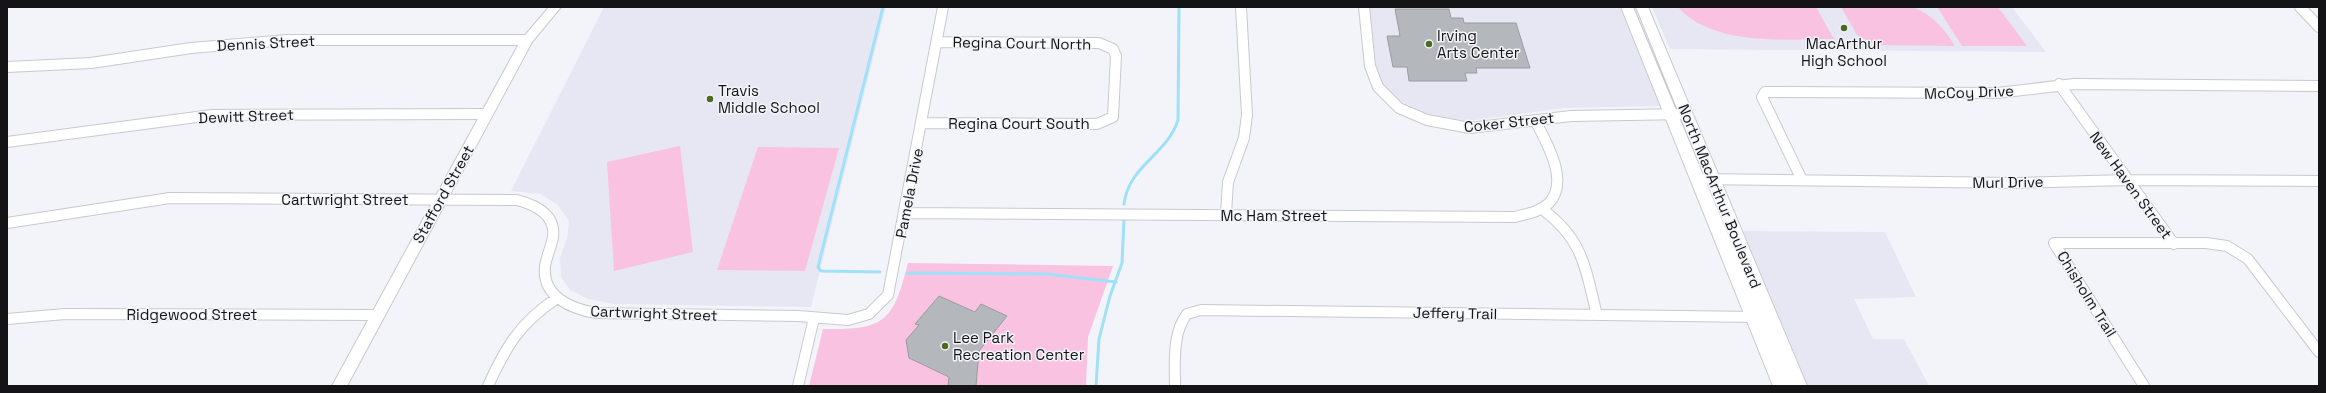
<svg xmlns="http://www.w3.org/2000/svg" width="2326" height="393" font-family="'Space Grotesk',sans-serif">
<style>
.built{fill:#e6e7f3}
.green{fill:#f9c2e1}
.lines{fill:none;stroke-linecap:round;stroke-linejoin:round}
.stream{stroke:#9ee1f9;stroke-width:3}
.building{fill:#b4b7bb;stroke:#999ca0}
.minor-casing{stroke:#c8c9ce;stroke-width:12}
.tertiary-casing{stroke:#c8c9ce;stroke-width:2}
.secondary-casing{stroke:#c8c9ce;stroke-width:2}
.minor{stroke:#fff;stroke-width:10}
.tertiary{fill:#fff;fill-rule:evenodd}
.secondary{fill:#fff;fill-rule:evenodd}
.poi-dot{fill:#496b22;stroke:#f3f4f9;stroke-width:1.5}
.labels{text-anchor:middle;dominant-baseline:central;stroke-width:3;stroke-linejoin:round;paint-order:stroke}
.poi-label{font-size:15px;fill:#141416;stroke:#f3f4f9;text-anchor:start}
.street-label{font-size:15px;fill:#141416;stroke:#f3f4f9}
</style>
<rect width="100%" height="100%" fill="#f3f4f9"/>
<path class="built" d="M 604,7 L 886,7 L 811,307 L 614,304 L 588,299 L 570,290 L 561,277 L 560,258 L 567,238 L 569,221 L 558,205 L 540,194 L 511,191 Z
M 1366,7 L 1621,7 L 1660,106 L 1564,108 L 1468,121 L 1441,118 L 1417,110 L 1396,98 L 1382,83 L 1376,67 Z
M 1652,7 L 2012,7 L 2046,52 L 1670,49 Z
M 1743,231 L 1885,232 L 1916,297 L 1854,299 L 1873,339 L 1904,339 L 1929,386 L 1808,386 Z"/>
<path class="green" d="M 1678,7 L 1816,7 L 1834,39 C 1787,39 1713,47 1678,7 Z
M 1841,7 C 1855,7 1906,4 1915,8 C 1933,15 1945,30 1955,46 L 1876,45 L 1857,35 Z
M 1937,7 L 1998,7 L 2027,46 L 1962,46 Z
M 680,146 L 693,252 L 614,271 L 607,162 Z
M 758,147 L 839,148 L 805,271 L 717,270 Z
M 908,263 L 1113,266 L 1088,337 L 1086,386 L 809,386 L 823,329 C 885,330 893,322 908,263 Z"/>
<g class="lines">
<path class="stream" d="M 1124,204 C 1129,165 1167,155 1178,120 L 1179,7
M 880,272 L 821,271 L 818,267 L 883,7
M 907,273 L 1047,274 L 1116,282
M 1096,386 L 1099,339 L 1110,296 L 1122,263 L 1124,221"/>
</g>
<path class="building" d="M 1395,9 L 1449,9 L 1451,18 L 1463,18 L 1464,23 L 1516,23 L 1530,68 L 1476,68 L 1477,73 L 1465,73 L 1467,81 L 1409,81 L 1407,67 L 1393,67 L 1387,36 L 1400,36 Z
M 939,296 L 975,312 L 981,304 L 1007,316 L 979,351 L 976,386 L 948,386 L 949,377 L 909,358 L 906,340 L 919,325 L 915,324 Z"/>
<g class="lines">
<defs>
<path id="minor" d="M 1364,7 L 1370,66 L 1378,87 L 1399,108 L 1427,120 L 1470,128 L 1571,116 L 1687,114
M 2300,7 L 2319,27
M 7,67 L 91,63 L 191,48 L 287,40 L 527,40
M 2059,84 L 2174,244
M 922,123 L 1097,124 L 1113,117 L 1116,56 L 1113,49 L 1099,43 L 937,42
M 7,142 L 212,115 L 487,114
M 1697,179 L 2017,183 L 2128,180 L 2319,181
M 1802,180 L 1762,97 L 1765,92 L 1997,93 L 2074,84 L 2319,86
M 1542,209 C 1584,240 1585,268 1597,315
M 905,213 L 1515,217 C 1526,214 1540,212 1549,203 C 1570,181 1546,142 1535,120
M 1226,214 L 1228,182 L 1244,138 L 1247,115 L 1241,7
M 7,223 L 170,198 L 517,200 C 536,205 556,215 553,237 C 551,248 546,257 545,267 C 542,297 572,309 596,313 L 798,316 L 848,320 L 869,314 L 888,295 L 943,7
M 7,319 L 65,314 L 377,315
M 488,386 C 506,346 520,323 557,298
M 798,386 L 814,318
M 1175,386 C 1175,363 1172,333 1187,314 L 1201,310 L 1758,317
M 2144,386 L 2054,243 L 2206,243 L 2227,246 L 2248,259 L 2319,352"/>
<path id="tertiary" d="M 549,7 L 561,7 L 532,42 L 347,386 L 332,386 L 521,40 Z"/>
<path id="secondary" d="M 1621,7 L 1633,7 L 1736,254 L 1636,7 L 1648,7 L 1807,386 L 1773,386 Z"/>
</defs>
<use href="#minor" class="minor-casing"/>
<use href="#tertiary" class="tertiary-casing"/>
<use href="#secondary" class="secondary-casing"/>
<use href="#minor" class="minor"/>
<use href="#tertiary" class="tertiary"/>
<use href="#secondary" class="secondary"/>
</g>
<g class="poi-dot">
<circle cx="1844" cy="28" r="4"/>
<circle cx="1429" cy="44" r="4"/>
<circle cx="710" cy="99" r="4"/>
<circle cx="945" cy="346" r="4"/>
</g>
<g class="labels">
<g class="poi-label">
<text x="1437" y="35">Irving<tspan x="1437" dy="17">Arts Center</tspan></text>
<text x="1844" y="43" text-anchor="middle">MacArthur<tspan x="1844" dy="17">High School</tspan></text>
<text x="718" y="90">Travis<tspan x="718" dy="17">Middle School</tspan></text>
<text x="953" y="337">Lee Park<tspan x="953" dy="17">Recreation Center</tspan></text>
</g>
<g class="street-label">
<text transform="translate(266 43) rotate(-3)">Dennis Street</text>
<text transform="translate(1022 43) rotate(1)">Regina Court North</text>
<text transform="translate(1969 92) rotate(-2)">McCoy Drive</text>
<text transform="translate(246 116) rotate(-2)">Dewitt Street</text>
<text transform="translate(1509 122) rotate(-6)">Coker Street</text>
<text x="1019" y="123">Regina Court South</text>
<text transform="translate(2008 182) rotate(-1)">Murl Drive</text>
<text transform="translate(2131 185) rotate(54)">New Haven Street</text>
<text transform="translate(909 193) rotate(-79)">Pamela Drive</text>
<text transform="translate(443 194) rotate(-61)">Stafford Street</text>
<text transform="translate(1720 196) rotate(68)">North MacArthur Boulevard</text>
<text x="345" y="199">Cartwright Street</text>
<text x="1274" y="215">Mc Ham Street</text>
<text transform="translate(2087 294) rotate(58)">Chisholm Trail</text>
<text transform="translate(654 313) rotate(2)">Cartwright Street</text>
<text transform="translate(1455 313) rotate(1)">Jeffery Trail</text>
<text x="192" y="314">Ridgewood Street</text>
</g>
</g>
<rect width="2326" height="393" fill="none" stroke="#141416" stroke-width="16"/>
</svg>
